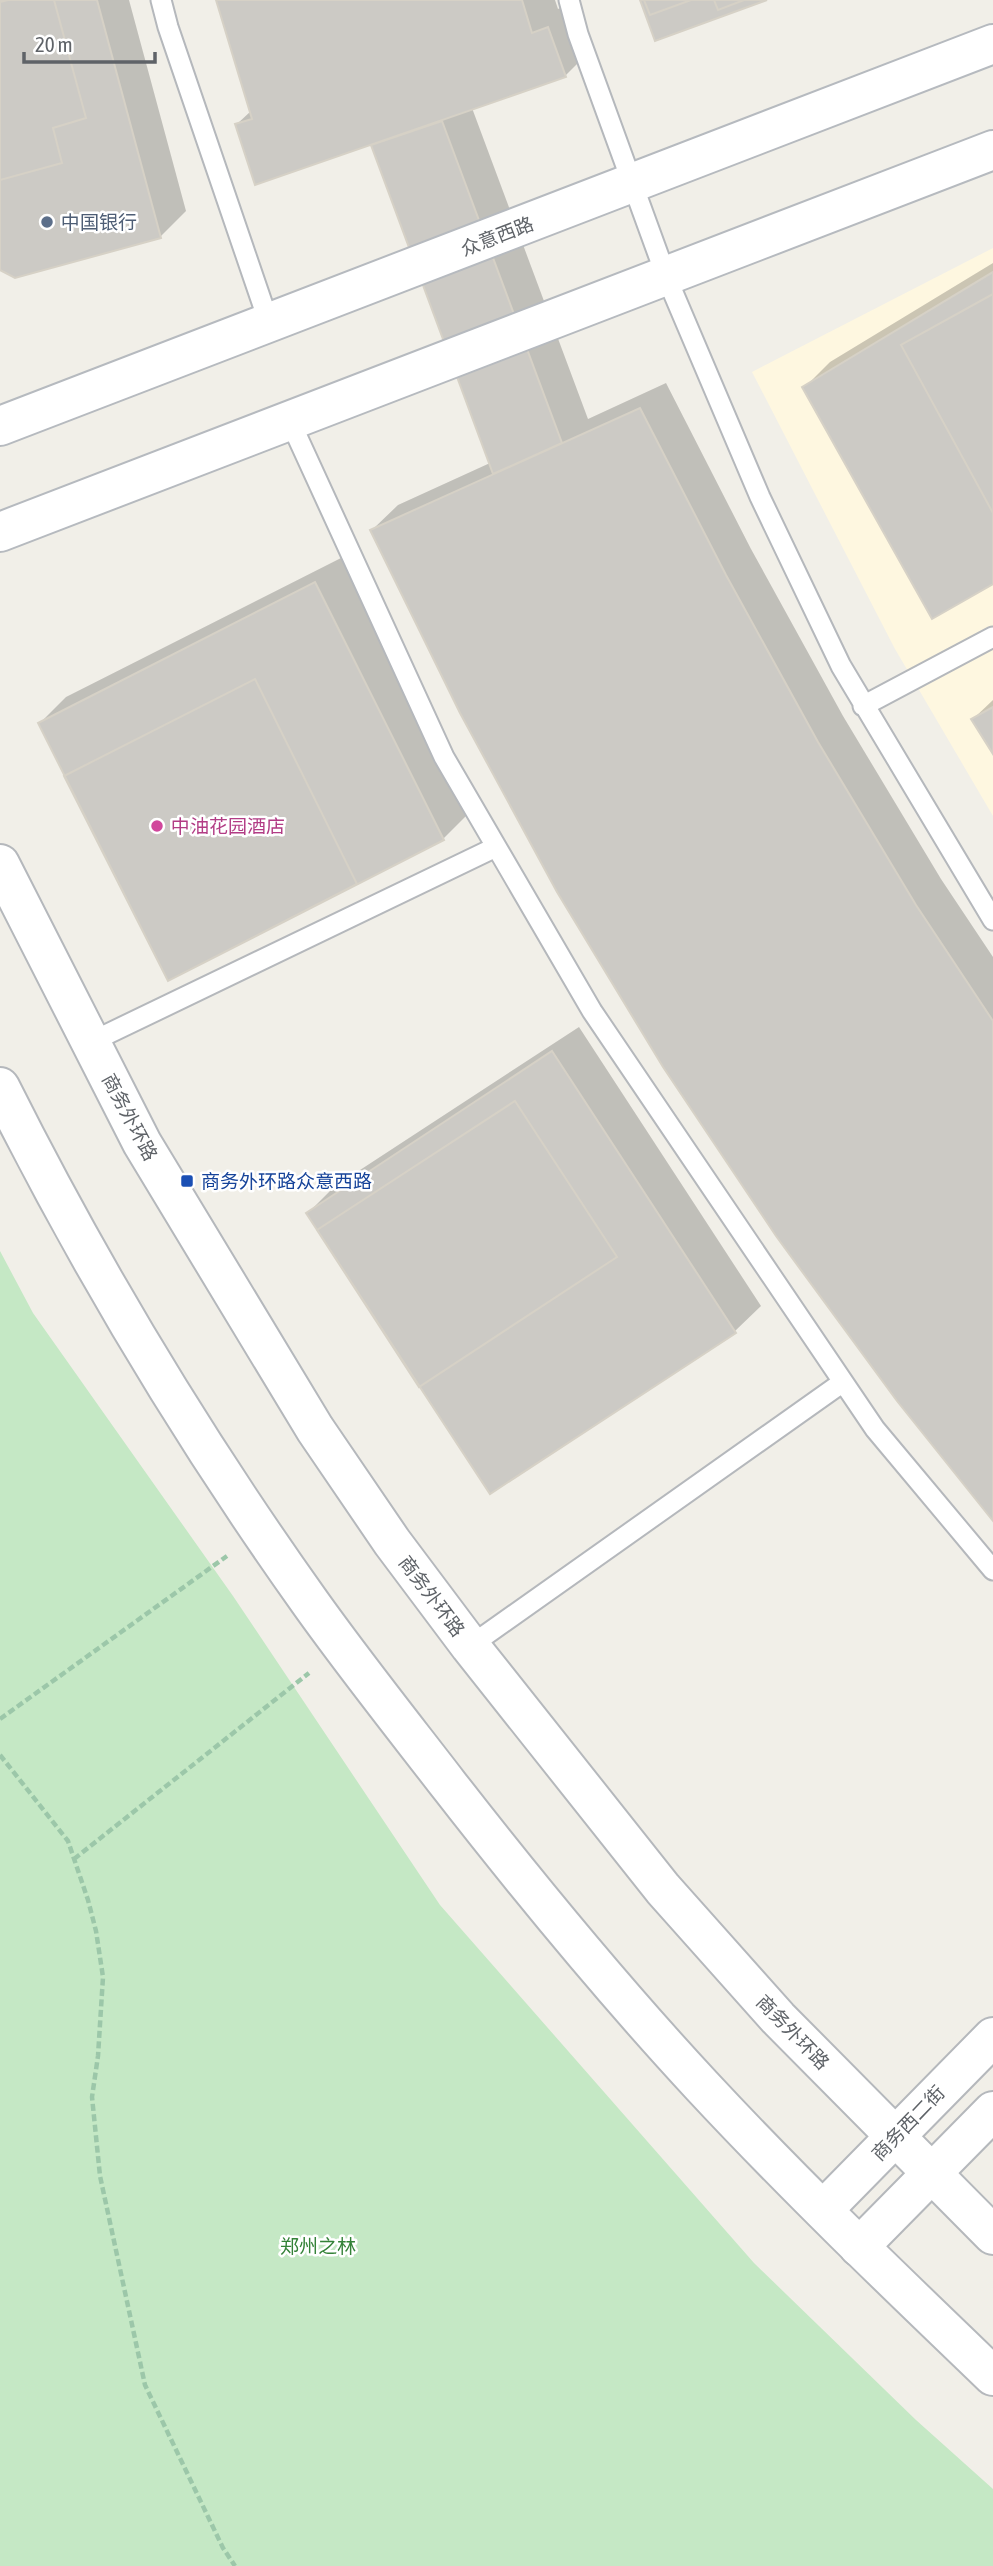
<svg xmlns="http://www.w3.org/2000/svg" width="993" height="2566" font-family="'Asap Condensed','Noto Sans SC',sans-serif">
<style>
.commercial{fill:#fef7e0}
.green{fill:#c5e8c5}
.shadow{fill:#0003}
.building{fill:#cccac5;stroke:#d6d1c6;stroke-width:2}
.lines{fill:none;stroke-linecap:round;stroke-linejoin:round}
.service-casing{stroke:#b5b8bc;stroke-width:23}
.minor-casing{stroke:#b5b8bc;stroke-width:42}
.tertiary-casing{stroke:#b5b8bc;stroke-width:42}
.secondary-casing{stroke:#b6babf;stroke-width:42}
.path{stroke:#9cc7a9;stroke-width:4.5;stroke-dasharray:7 3.5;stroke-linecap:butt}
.service{stroke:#fff;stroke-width:19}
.minor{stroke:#fff;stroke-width:38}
.tertiary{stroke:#fff;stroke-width:38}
.secondary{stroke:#fff;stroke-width:38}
.service-dot{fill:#5c6f8a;stroke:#fff;stroke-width:2.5}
.hotel-dot{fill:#d1479c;stroke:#fff;stroke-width:2.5}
.transit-dot{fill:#1a4fb4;stroke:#fff;stroke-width:2.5}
.labels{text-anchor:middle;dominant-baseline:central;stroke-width:5;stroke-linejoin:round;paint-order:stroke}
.service-label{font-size:19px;fill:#4e5e75;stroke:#fff;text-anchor:start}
.street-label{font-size:19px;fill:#5f6368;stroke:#fff}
.hotel-label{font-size:19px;fill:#b23c85;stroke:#fff;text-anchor:start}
.transit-label{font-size:19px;fill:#164399;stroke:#fff;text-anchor:start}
.park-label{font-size:19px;fill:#348238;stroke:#fff}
</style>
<rect width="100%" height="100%" fill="#f1efe8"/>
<path class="commercial" d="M 993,248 L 993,816 L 895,649 L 752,372 Z"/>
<path class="green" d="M 0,1251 L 33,1313 L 233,1596 L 440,1905 L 754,2263 L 916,2420 L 993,2489 L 993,2566 L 0,2566 Z"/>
<path class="shadow" d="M 0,0 L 129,0 L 186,211 L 160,237 L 0,269 Z
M 218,0 L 555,0 L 558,9 L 574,2 L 591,50 L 565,76 L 472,108 L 588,419 L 666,383 L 751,549 L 843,716 L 941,879 L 993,957 L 993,1518 L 372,530 L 398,505 L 490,463 L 372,143 L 237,124 L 251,111 Z
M 993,263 L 993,582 L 805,387 L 830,362 Z
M 341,558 L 469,813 L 443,839 L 168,978 L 40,723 L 66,697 Z
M 993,700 L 993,751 L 973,719 Z
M 579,1027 L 761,1306 L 735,1331 L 308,1213 L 334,1187 Z"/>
<path class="building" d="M 0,0 L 97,0 L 161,238 L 15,278 L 0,270 Z
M 8,0 L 54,0 L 86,118 L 53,128 L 62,163 L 0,180 L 0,2 Z
M 216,0 L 522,0 L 532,33 L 548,27 L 566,77 L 255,185 L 235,124 L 252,119 Z
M 640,0 L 767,0 L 655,41 Z
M 644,0 L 691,0 L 650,15 Z
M 714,0 L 744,0 L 718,10 Z
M 442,121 L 562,443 L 493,474 L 371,145 Z
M 993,272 L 993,584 L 932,619 L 802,387 Z
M 993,294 L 993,513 L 901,345 Z
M 640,408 L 726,575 L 818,742 L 916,905 L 993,1021 L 993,1521 L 897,1401 L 776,1236 L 663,1067 L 557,892 L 460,713 L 370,530 Z
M 315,582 L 444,840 L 168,981 L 38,723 Z
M 255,679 L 357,884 L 168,981 L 64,776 Z
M 993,707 L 993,754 L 971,719 Z
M 552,1051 L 736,1333 L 490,1494 L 306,1213 Z
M 515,1101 L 617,1257 L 419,1387 L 317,1230 Z"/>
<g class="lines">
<defs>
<path id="service" d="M 161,0 L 168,27 L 269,323
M 569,0 L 578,34 L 666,276 L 760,497 L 841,666 L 993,920
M 290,421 L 444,757 L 592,1011 L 875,1429 L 993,1570
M 863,706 L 993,637
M 91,1042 L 496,847
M 470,1646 L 843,1382"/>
<path id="minor" d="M 823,2210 L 993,2037
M 859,2247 L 993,2111"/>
<path id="tertiary" d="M 0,864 L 142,1143 L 315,1429 L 392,1542 L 470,1646 L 663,1889 L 778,2018 L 993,2235
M 0,1087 C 89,1265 193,1438 309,1601 C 353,1663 401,1723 448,1784 C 529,1888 612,1989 702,2086 C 795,2186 894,2281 993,2376"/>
<path id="secondary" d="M 0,426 L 993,44
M 0,532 L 993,150"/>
</defs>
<use href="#service" class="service-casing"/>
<use href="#minor" class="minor-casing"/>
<use href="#tertiary" class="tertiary-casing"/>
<use href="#secondary" class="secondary-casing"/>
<path class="path" d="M 0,1719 L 227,1556
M 0,1755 L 68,1841 L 88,1900 L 96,1931 L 103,1977 L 98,2056 L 92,2097 L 100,2176 L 145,2385 L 223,2548 L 235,2566
M 74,1859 L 309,1673"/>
<use href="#service" class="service"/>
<use href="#minor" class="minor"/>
<use href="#tertiary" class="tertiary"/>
<use href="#secondary" class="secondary"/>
</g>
<circle class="service-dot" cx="47" cy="222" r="7"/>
<circle class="hotel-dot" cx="157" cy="826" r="7"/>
<rect class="transit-dot" x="180" y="1174" width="14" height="14" rx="3.5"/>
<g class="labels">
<g class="service-label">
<text x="61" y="222">中国银行</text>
</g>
<g class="street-label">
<text transform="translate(497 236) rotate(-21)">众意西路</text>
<text transform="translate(130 1117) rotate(62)">商务外环路</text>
<text transform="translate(432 1596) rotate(53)">商务外环路</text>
<text transform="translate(793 2032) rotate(46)">商务外环路</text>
<text transform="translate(908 2123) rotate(-46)">商务西二街</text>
</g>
<g class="hotel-label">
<text x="171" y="826">中油花园酒店</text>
</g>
<g class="transit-label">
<text x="201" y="1181">商务外环路众意西路</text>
</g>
<g class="park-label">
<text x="318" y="2246">郑州之林</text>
</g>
</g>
<path d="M24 52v10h131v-10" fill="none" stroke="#5f6368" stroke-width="3.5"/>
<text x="35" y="52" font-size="21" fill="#5f6368" stroke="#ffffff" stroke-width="5" paint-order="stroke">20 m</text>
</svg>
